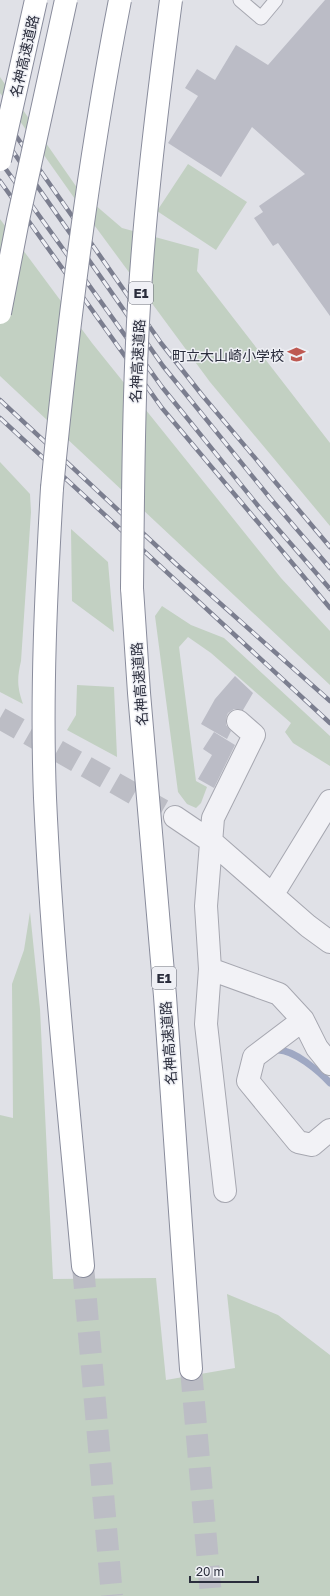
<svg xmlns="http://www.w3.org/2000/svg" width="330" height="1596" font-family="'Golos Text','Noto Sans JP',sans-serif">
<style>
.green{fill:#c2d0c2}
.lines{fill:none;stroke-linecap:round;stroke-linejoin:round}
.stream{stroke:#9fa8c3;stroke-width:7}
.building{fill:#bbbcc6}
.minor-tunnel{stroke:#bcbdc5;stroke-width:22;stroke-dasharray:22 11;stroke-linecap:butt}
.motorway-tunnel{stroke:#bcbdc5;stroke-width:22;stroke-dasharray:22 11;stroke-linecap:butt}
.service-casing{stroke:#a6a7b0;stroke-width:15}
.minor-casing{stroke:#a6a7b0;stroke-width:24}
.motorway-casing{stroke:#898c9c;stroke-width:24}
.service{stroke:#f2f2f6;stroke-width:13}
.minor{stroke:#f2f2f6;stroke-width:22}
.motorway{stroke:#fff;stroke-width:22}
.rail-casing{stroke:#7b7e8f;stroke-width:4.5}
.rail{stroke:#eff0f5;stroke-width:3;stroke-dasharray:9;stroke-linecap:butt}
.motorway-bridge-casing{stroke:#898c9c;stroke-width:24;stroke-linecap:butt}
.motorway-bridge{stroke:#fff;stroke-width:22}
.labels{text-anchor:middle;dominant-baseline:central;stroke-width:3;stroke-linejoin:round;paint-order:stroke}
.shield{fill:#eff0f5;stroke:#656874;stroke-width:1}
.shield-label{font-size:13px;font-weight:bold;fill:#2a2d3c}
.street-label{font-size:14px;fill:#2a2d3c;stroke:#eff0f5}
.poi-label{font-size:14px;fill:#2a2d3c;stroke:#eff0f5;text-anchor:end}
</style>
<rect width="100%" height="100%" fill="#e0e1e7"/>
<path class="green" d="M 0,77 L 80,192 L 122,228 L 199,249 L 197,271 L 330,443 L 330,526 L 210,382 L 75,199 L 0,93 Z
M 188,164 L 247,202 L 216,250 L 157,211 Z
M 0,219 L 92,343 L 281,578 L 330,631 L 330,685 L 0,376 Z
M 0,462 L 30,494 L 31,512 L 21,661 C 17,678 17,687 23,704 L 0,692 Z
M 71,529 L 108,562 L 114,632 L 72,601 Z
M 162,606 L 191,625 L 224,638 L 330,736 L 330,766 L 293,743 L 285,732 L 291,723 L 211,653 L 188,637 L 179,647 L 196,781 L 207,787 L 201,803 L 196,808 L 187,804 L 178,792 L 155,616 Z
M 77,685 L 114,687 L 117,757 L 67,730 L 76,715 Z
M 30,912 L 40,1009 L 53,1279 L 156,1278 L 166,1380 L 235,1368 L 227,1294 L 278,1315 L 330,1355 L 330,1596 L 0,1596 L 0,1115 L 13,1118 L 12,984 L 24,950 Z"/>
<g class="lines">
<path class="stream" d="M 278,1050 C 294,1050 319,1071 330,1083"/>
</g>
<path class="building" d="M 325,0 L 330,0 L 330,316 L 278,243 L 273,246 L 254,218 L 263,212 L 259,206 L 305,174 L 252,127 L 221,177 L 168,143 L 198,96 L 185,88 L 197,69 L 215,80 L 236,45 L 268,65 Z
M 235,676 L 253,693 L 243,710 L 234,709 L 228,713 L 226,718 L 226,725 L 231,731 L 227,739 L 201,724 L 215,699 Z
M 214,732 L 235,745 L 214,788 L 198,779 L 212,755 L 203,749 Z"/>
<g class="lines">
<path class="minor-tunnel" d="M 0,718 L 175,817"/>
<path class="motorway-tunnel" d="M 83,1266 L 112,1596
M 191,1369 L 211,1596"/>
<defs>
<path id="service" d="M 240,0 L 261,18 L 276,0"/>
<path id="minor" d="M 175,817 L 212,842 L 308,926 L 330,942
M 273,894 L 330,801
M 210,969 L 279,994 L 303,1020 L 317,1048 L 330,1064
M 303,1020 L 254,1057 L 248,1081 L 298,1142 L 312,1145 L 330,1130
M 225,1191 L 206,1024 L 210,969 L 206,906 L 213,818 L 254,735 L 238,721"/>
<path id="motorway" d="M 52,488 C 46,591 41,694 45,798 C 52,954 69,1110 83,1266
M 132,588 L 139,693 L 165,996 L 191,1369"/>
</defs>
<use href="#service" class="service-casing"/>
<use href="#minor" class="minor-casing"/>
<use href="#motorway" class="motorway-casing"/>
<use href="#service" class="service"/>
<use href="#minor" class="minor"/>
<use href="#motorway" class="motorway"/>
<defs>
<path id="rail" d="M 0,113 L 161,343 L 202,395 L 330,547
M 0,133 L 163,366 L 270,498 L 330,568
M 0,161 L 162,387 L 259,507 L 330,589
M 0,181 L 162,408 L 330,608
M 0,400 L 176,564 L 330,701
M 0,418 L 330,723"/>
</defs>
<use href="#rail" class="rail-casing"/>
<use href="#rail" class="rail"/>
<defs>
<path id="motorway-bridge" d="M 0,160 L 36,0
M 0,313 L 18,220 L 66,0
M 52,488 C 68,324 88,162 120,0
M 132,588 C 133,507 133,425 137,343 C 142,229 156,114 171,0"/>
</defs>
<use href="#motorway-bridge" class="motorway-bridge-casing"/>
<use href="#motorway-bridge" class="motorway-bridge"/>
</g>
<defs>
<symbol id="school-bare" viewBox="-9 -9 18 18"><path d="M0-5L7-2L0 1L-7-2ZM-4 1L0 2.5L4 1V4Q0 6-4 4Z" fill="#be5952" stroke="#eff0f5" stroke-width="2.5" paint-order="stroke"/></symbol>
</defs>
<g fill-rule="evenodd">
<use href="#school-bare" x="284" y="342" width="25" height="25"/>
</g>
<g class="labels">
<g class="shield">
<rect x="129" y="282" width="24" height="22" rx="3"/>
<rect x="152" y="967" width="24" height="22" rx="3"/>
</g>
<g class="shield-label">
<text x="141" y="293">E1</text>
<text x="164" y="978">E1</text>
</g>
<g class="street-label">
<text transform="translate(24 56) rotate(-77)">名神高速道路</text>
<text transform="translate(137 361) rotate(-87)">名神高速道路</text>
<text transform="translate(139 684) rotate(-94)">名神高速道路</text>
<text transform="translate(168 1043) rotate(-94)">名神高速道路</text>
</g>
<g class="poi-label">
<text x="284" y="355">町立大山崎小学校</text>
</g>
</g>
<path d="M190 1576v6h68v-6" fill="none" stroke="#2a2d3c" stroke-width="2"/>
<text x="196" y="1576" font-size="12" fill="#2a2d3c" stroke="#eff0f5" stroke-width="3" paint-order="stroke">20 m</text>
</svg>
